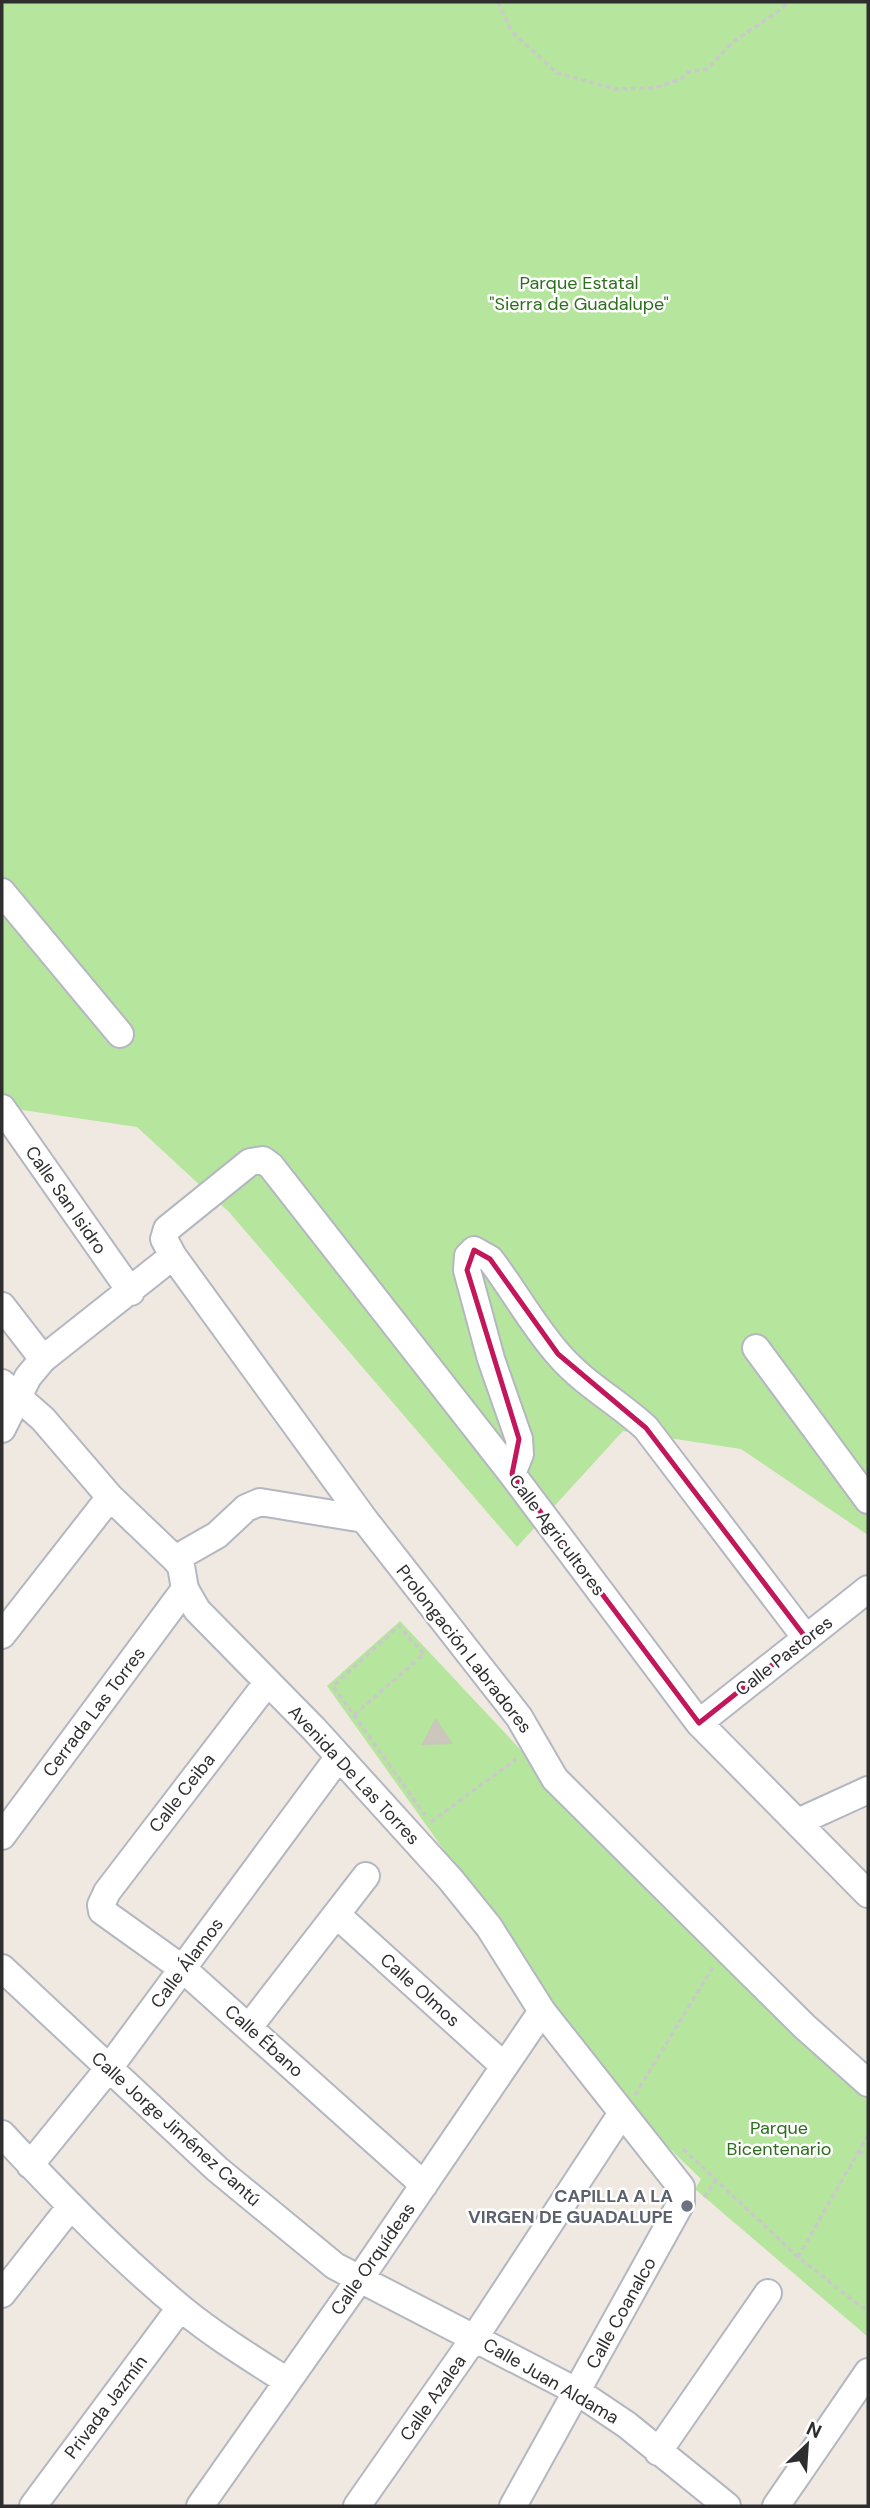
<svg xmlns="http://www.w3.org/2000/svg" width="870" height="2508" font-family="'DM Sans',sans-serif">
<style>
.green{fill:#b6e59e}
.building{fill:#cbc7bf;stroke:#cbc5ba;stroke-width:2}
.lines{fill:none;stroke-linecap:round;stroke-linejoin:round}
.minor-casing{stroke:#b4b7c1;stroke-width:30}
.path{stroke:#c9c9c9;stroke-width:3.5;stroke-dasharray:5 3.5;stroke-linecap:butt}
.minor{stroke:#fff;stroke-width:26}
.marked{fill:none;stroke:#c2185b;stroke-width:5;stroke-linejoin:round}
.worship-dot{fill:#6b7280;stroke:#fff;stroke-width:2.5}
.labels{text-anchor:middle;dominant-baseline:central;stroke-width:5;stroke-linejoin:round;paint-order:stroke}
.park-label{font-size:18px;fill:#2c6e1b;stroke:#fff}
.street-label{font-size:18px;fill:#2e2e2e;stroke:#fff}
.worship-label{font-size:18px;font-weight:bold;fill:#5b616d;stroke:#fff;text-anchor:end}
</style>
<rect width="100%" height="100%" fill="#efe9e1"/>
<path class="green" d="M 2,2 L 868,2 L 868,1535 L 741,1449 L 623,1431 L 517,1547 L 229,1212 L 137,1127 L 2,1107 Z
M 400,1621 L 685,1925 L 868,2098 L 868,2337 L 695,2189 L 701,2179 L 627,2107 L 549,2007 L 471,1888 L 327,1686 Z"/>
<path class="building" d="M 436,1720 L 451,1743 L 423,1744 Z"/>
<g class="lines">
<defs>
<path id="minor" d="M 2,892 L 120,1034
M 2,1108 L 131,1292
M 2,1306 L 43,1359
M 756,1348 L 868,1500
M 2,1383 L 43,1419 L 110,1497 L 175,1559 L 181,1566 L 185,1589 L 197,1610 L 314,1729 L 451,1880 L 489,1927 L 542,2011 L 681,2187 L 681,2203 L 513,2506
M 2,1429 L 28,1377 L 43,1359 L 173,1256
M 512,1474 L 520,1454 L 519,1439 L 491,1359 L 467,1270 L 468,1256 L 474,1250 L 490,1259 C 514,1290 533,1326 559,1355 C 584,1384 618,1402 646,1428 L 806,1638
M 175,1559 L 217,1535 L 246,1508 L 260,1502 L 364,1519
M 2,1635 L 110,1497
M 267,1683 L 107,1892 L 101,1905 L 102,1911 L 183,1969 L 424,2185
M 699,1723 L 868,1589
M 798,1822 L 868,1790
M 2,1836 L 185,1589
M 868,1894 L 699,1723 L 512,1474 L 271,1166 L 263,1160 L 250,1162 L 167,1229 L 164,1239 L 173,1256 L 364,1519 L 519,1717 L 555,1779 L 804,2026 L 868,2083
M 337,1915 L 503,2065
M 2,1968 L 217,2169 L 335,2266 L 578,2392 L 627,2425 L 727,2506
M 249,2027 L 366,1876
M 2,2134 C 58,2194 118,2256 182,2309 C 215,2336 251,2358 287,2381
M 30,2165 L 109,2068 L 338,1758
M 2,2294 L 71,2206
M 658,2452 L 768,2293
M 33,2506 L 180,2308
M 200,2506 L 359,2280 L 542,2011
M 357,2506 L 475,2337 L 622,2113
M 776,2506 L 868,2372"/>
</defs>
<use href="#minor" class="minor-casing"/>
<path class="path" d="M 498,2 L 512,32 L 557,73 L 615,89 L 654,88 L 681,79 L 688,72 L 707,69 L 734,41 L 782,9 L 787,2
M 354,1715 L 424,1654 L 399,1626 L 333,1686 L 425,1815
M 431,1822 L 516,1759
M 635,2095 L 713,1967
M 683,2149 L 798,2257 L 868,2312
M 859,2151 L 868,2157
M 704,2197 L 717,2179
M 798,2257 L 868,2135"/>
<use href="#minor" class="minor"/>
</g>
<path class="marked" d="M 474,1250 L 490,1259 L 558,1354 L 646,1428 L 806,1638 L 699,1723 L 512,1474 L 519,1439 L 467,1270 Z"/>
<circle class="worship-dot" cx="687" cy="2206" r="7"/>
<g class="labels">
<g class="park-label">
<text x="579" y="283">Parque Estatal<tspan x="579" dy="21">"Sierra de Guadalupe"</tspan></text>
<text x="779" y="2128">Parque<tspan x="779" dy="21">Bicentenario</tspan></text>
</g>
<g class="street-label">
<text transform="translate(66 1200) rotate(55)">Calle San Isidro</text>
<text transform="translate(557 1535) rotate(53)">Calle Agricultores</text>
<text transform="translate(464 1649) rotate(52)">Prolongación Labradores</text>
<text transform="translate(784 1656) rotate(-38)">Calle Pastores</text>
<text transform="translate(94 1712) rotate(-53)">Cerrada Las Torres</text>
<text transform="translate(354 1775) rotate(47)">Avenida De Las Torres</text>
<text transform="translate(182 1793) rotate(-52)">Calle Ceiba</text>
<text transform="translate(187 1963) rotate(-53)">Calle Álamos</text>
<text transform="translate(420 1990) rotate(42)">Calle Olmos</text>
<text transform="translate(264 2041) rotate(42)">Calle Ébano</text>
<text transform="translate(176 2129) rotate(42)">Calle Jorge Jiménez Cantú</text>
<text transform="translate(373 2259) rotate(-55)">Calle Orquídeas</text>
<text transform="translate(621 2313) rotate(-61)">Calle Coanalco</text>
<text transform="translate(551 2381) rotate(30)">Calle Juan Aldama</text>
<text transform="translate(433 2398) rotate(-55)">Calle Azalea</text>
<text transform="translate(106 2407) rotate(-53)">Privada Jazmín</text>
</g>
<g class="worship-label">
<text x="673" y="2196">CAPILLA A LA<tspan x="673" dy="21">VIRGEN DE GUADALUPE</tspan></text>
</g>
</g>
<rect width="870" height="2508" fill="none" stroke="#2e2e2e" stroke-width="7"/>
<g transform="translate(807 2445) rotate(25)" stroke="#ffffff" stroke-width="5" paint-order="stroke">
<path d="M0-5L12 26L0 18L-12 26Z" fill="#2e2e2e"/>
<text y="-10" font-size="19" font-weight="bold" text-anchor="middle" fill="#2e2e2e">N</text>
</g>
</svg>
